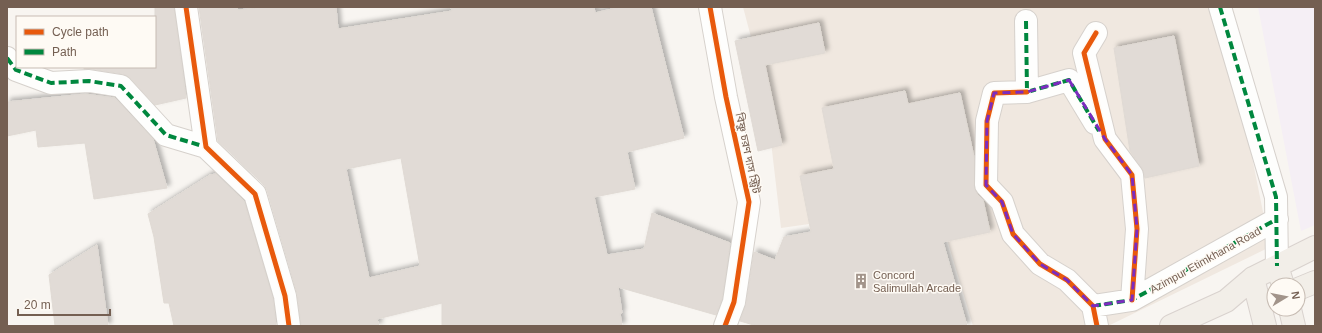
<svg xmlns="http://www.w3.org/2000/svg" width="1322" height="333" font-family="Arial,'Noto Sans Bengali',sans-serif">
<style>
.residential{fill:#f0e8e0}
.education{fill:#f5eff5}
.building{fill:#e1dbd6;stroke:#e0dad4;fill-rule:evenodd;filter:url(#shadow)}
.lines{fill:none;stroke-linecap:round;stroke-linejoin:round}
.minor-casing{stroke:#d6d1cc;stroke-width:24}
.major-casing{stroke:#d9d2ce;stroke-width:24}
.minor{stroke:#fefefd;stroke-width:22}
.major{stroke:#f2eee8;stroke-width:22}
.quiet{stroke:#00873e;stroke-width:4;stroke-dasharray:8 4;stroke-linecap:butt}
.cycleway-casing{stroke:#fefaf4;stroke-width:8}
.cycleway{stroke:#e8590c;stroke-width:5}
.marked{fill:none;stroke:#7b2cbf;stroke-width:3;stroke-dasharray:8 5;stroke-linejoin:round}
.labels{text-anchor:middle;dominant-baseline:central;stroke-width:3;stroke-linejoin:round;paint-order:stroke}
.street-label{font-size:11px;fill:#745f52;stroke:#fefaf4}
.poi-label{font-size:11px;fill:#745f52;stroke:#fefaf4;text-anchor:start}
</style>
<defs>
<filter id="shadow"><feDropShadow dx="3.5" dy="-3.5" stdDeviation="2" flood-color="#0004"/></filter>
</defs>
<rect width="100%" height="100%" fill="#f8f5f1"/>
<path class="residential" d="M 743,7 L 1222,7 L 1270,247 L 1108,326 L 973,326 L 937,206 L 781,228 L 765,90 Z"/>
<path class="education" d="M 1258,7 L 1315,7 L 1315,225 L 1301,231 Z"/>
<path class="building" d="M 155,7 L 174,7 L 186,98 L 155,105 L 130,78 L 123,74 L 91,69 L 84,69 L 84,67 L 155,67 Z
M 199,7 L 237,7 L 238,10 L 265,7 L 336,7 L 338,29 L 452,11 L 451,7 L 594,7 L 595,13 L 620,7 L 651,7 L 684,138 L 627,152 L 635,189 L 594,197 L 607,255 L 644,249 L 652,213 L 730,243 L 722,299 L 716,315 L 618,287 L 622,313 L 620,313 L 622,326 L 442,326 L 442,303 L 377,319 L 379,326 L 301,326 L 297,293 L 267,190 L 264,185 L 218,141 ZM 401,158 L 420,266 L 369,278 L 346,169 Z
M 819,23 L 825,53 L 765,65 L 782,145 L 758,151 L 735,41 Z
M 1174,36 L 1199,166 L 1145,178 L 1142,168 L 1130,151 L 1114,48 Z
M 905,91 L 908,104 L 960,93 L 974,157 L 974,185 L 977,194 L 983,200 L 990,232 L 943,242 L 967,326 L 757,326 L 740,321 L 746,304 L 754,252 L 775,260 L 784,237 L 811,232 L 800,176 L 834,169 L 822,108 Z
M 85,94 L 115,98 L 153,139 L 167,188 L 94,199 L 85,143 L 38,147 L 36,130 L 7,136 L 7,102 Z
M 216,174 L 244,201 L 273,299 L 276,326 L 174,326 L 169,303 L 164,303 L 154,237 L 148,214 L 210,175 Z
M 97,245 L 108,326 L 55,326 L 49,275 Z"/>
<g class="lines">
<defs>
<path id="minor" d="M 186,7 L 206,147 L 255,194 L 285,296 L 289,326
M 710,7 L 726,97 L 749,202 L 734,302 L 725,326
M 1220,7 L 1276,197 L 1277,266
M 1026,21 L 1027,92 L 1069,80 L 1095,123
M 1096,33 L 1084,53 L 1105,139 L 1132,175 L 1137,229 L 1132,300
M 7,58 L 16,70 L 51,83 L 89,81 L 121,86 L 166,135 L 206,147
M 1027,92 L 994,93 L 987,121 L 986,185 L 1002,202 L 1013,234 L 1040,264 L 1067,280 L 1093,306 L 1097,326
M 1093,306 L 1132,300 L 1277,219"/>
<path id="major" d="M 1277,266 L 1283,285
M 1253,278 L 1265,326
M 1298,289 L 1315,282
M 1290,309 L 1294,326
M 1171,326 L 1226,301 L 1253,278 L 1315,247"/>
</defs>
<use href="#minor" class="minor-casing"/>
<use href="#major" class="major-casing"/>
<use href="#minor" class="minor"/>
<use href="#major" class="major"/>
<path class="quiet" d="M 1220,7 L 1276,197 L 1277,266
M 1026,21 L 1027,92 L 1069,80 L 1099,131
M 7,58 L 16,70 L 51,83 L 89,81 L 121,86 L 166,135 L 206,147
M 1093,306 L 1132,300 L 1277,219"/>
<defs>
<path id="cycleway" d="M 186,7 L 206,147 L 255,194 L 285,296 L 289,326
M 710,7 L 726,97 L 749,202 L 734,302 L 725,326
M 1096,33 L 1084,53 L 1105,139 L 1132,175 L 1137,229 L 1132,300
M 1027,92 L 994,93 L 987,121 L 986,185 L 1002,202 L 1013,234 L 1040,264 L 1067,280 L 1093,306 L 1097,326"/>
</defs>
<use href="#cycleway" class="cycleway-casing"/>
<use href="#cycleway" class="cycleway"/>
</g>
<path class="marked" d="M 1069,80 L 1105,139 L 1132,175 L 1137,229 L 1132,300 L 1093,306 L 1067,280 L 1040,264 L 1013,234 L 1002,202 L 986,185 L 987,121 L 994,93 L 1027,92 Z"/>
<defs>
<symbol id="building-bare" viewBox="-9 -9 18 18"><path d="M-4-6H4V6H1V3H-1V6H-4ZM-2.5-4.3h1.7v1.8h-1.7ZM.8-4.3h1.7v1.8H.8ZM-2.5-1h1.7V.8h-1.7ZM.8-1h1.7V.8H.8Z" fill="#a2948a" stroke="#fefaf4" stroke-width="2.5" paint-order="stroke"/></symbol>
</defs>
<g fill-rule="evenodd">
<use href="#building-bare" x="850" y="270" width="22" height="22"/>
</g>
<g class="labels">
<g class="street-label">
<text transform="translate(748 153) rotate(78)">বিষ্ণু চরণ দাস স্ট্রিট</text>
<text transform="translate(1205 260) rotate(-29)">Azimpur Etimkhana Road</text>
</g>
<g class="poi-label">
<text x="873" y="275">Concord<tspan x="873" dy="13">Salimullah Arcade</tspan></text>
</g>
</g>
<rect width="1322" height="333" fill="none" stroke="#745f52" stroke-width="16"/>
<rect x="16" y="16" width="140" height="52" fill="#fefaf4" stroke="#c7bcb3"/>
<rect x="24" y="29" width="20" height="6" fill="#e8590c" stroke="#c7bcb3"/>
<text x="52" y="36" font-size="12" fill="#745f52">Cycle path</text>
<rect x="24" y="49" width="20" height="6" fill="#00873e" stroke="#c7bcb3"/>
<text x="52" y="56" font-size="12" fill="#745f52">Path</text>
<g transform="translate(1286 297) rotate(80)"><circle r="19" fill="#fefaf4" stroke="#c7bcb3"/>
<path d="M0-3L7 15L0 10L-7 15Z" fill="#a2948a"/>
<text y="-6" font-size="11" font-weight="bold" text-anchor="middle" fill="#745f52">N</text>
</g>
<path d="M18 309v6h92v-6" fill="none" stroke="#745f52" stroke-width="2"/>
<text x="24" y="309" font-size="12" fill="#745f52" stroke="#fefaf4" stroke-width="3" paint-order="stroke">20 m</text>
</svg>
